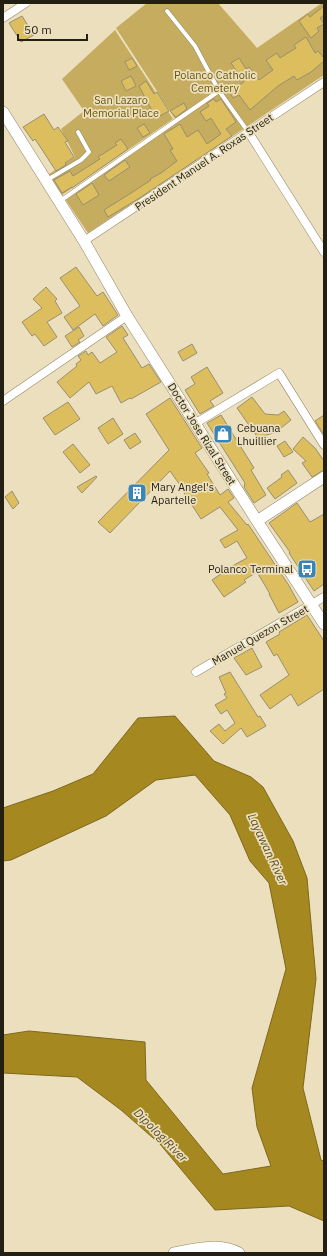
<svg xmlns="http://www.w3.org/2000/svg" width="327" height="1256" font-family="'IBM Plex Sans',sans-serif">
<style>
.green{fill:#c5ac5e}
.water{fill:#a58820;stroke:#7e681c}
.building{fill:#ddbe5f;stroke:#998f70}
.lines{fill:none;stroke-linecap:round;stroke-linejoin:round}
.lane-casing{stroke:#918768;stroke-width:5}
.street-casing{stroke:#918768;stroke-width:9}
.secondary-casing{stroke:#918768;stroke-width:12}
.lane{stroke:#fff;stroke-width:4}
.street{stroke:#fff;stroke-width:8}
.secondary{stroke:#fff;stroke-width:11}
.labels{text-anchor:middle;dominant-baseline:central;stroke-width:3.5;stroke-linejoin:round;paint-order:stroke}
.park-label{font-size:11px;fill:#6a550a;stroke:#ebdfbe}
.street-label{font-size:11px;fill:#231f13;stroke:#ebdfbe}
.poi-label{font-size:11px;fill:#231f13;stroke:#ebdfbe;text-anchor:start}
.water-label{font-size:12px;font-style:italic;fill:#5b4e26;stroke:#ebdfbe}
</style>
<rect width="100%" height="100%" fill="#ebdfbe"/>
<path class="green" d="M 147,3 L 218,3 L 257,48 L 322,3 L 324,3 L 324,75 L 88,233 L 63,196 L 175,119 L 116,28 Z
M 115,30 L 173,119 L 62,195 L 49,174 L 75,157 L 61,129 L 84,111 L 62,79 Z"/>
<path class="water" d="M 175,716 L 214,761 L 251,777 L 263,787 L 293,841 L 307,878 L 316,979 L 303,1088 L 321,1160 L 324,1161 L 324,1221 L 289,1206 L 215,1210 L 160,1144 L 121,1110 L 77,1077 L 3,1073 L 3,1035 L 29,1031 L 145,1042 L 146,1080 L 223,1174 L 271,1166 L 257,1127 L 252,1088 L 286,969 L 269,883 L 250,861 L 230,815 L 195,775 L 156,780 L 106,816 L 11,860 L 3,861 L 3,808 L 53,791 L 93,774 L 138,718 Z"/>
<path class="building" d="M 324,6 L 324,15 L 320,18 L 324,24 L 317,28 L 319,31 L 311,38 L 299,21 L 308,14 L 310,17 Z
M 22,16 L 34,35 L 21,42 L 9,23 Z
M 306,37 L 315,53 L 318,51 L 324,58 L 324,61 L 311,72 L 297,80 L 294,76 L 278,86 L 250,110 L 239,95 L 233,98 L 229,91 L 244,82 L 231,63 L 239,58 L 246,69 L 249,67 L 259,80 L 273,70 L 266,60 L 277,53 L 280,58 L 296,48 L 294,45 Z
M 132,58 L 137,66 L 129,70 L 125,62 Z
M 131,76 L 136,86 L 126,91 L 121,81 Z
M 146,81 L 154,94 L 157,92 L 169,111 L 156,118 L 139,86 Z
M 214,99 L 216,102 L 221,99 L 236,122 L 226,129 L 232,136 L 138,199 L 108,217 L 104,210 L 131,193 L 151,180 L 150,179 L 161,173 L 177,161 L 170,150 L 173,149 L 164,134 L 180,124 L 187,137 L 198,130 L 207,144 L 221,134 L 211,118 L 206,121 L 200,112 L 209,106 L 207,103 Z
M 184,103 L 187,109 L 176,117 L 170,111 Z
M 44,114 L 54,130 L 58,127 L 68,141 L 65,142 L 74,157 L 65,163 L 66,165 L 56,171 L 35,139 L 33,141 L 23,127 Z
M 144,124 L 150,133 L 143,137 L 137,128 Z
M 121,139 L 128,149 L 72,188 L 72,187 L 62,193 L 54,180 L 70,171 L 73,176 L 100,159 L 98,157 L 117,145 L 115,143 Z
M 125,160 L 130,167 L 109,181 L 104,175 Z
M 92,183 L 99,195 L 83,205 L 76,194 Z
M 76,267 L 97,296 L 103,292 L 118,315 L 103,326 L 95,314 L 73,330 L 64,317 L 80,306 L 60,278 Z
M 46,287 L 57,299 L 55,301 L 62,313 L 47,322 L 57,337 L 44,346 L 35,334 L 32,336 L 22,322 L 42,308 L 33,299 Z
M 122,326 L 128,335 L 123,338 L 142,368 L 149,364 L 161,382 L 131,399 L 130,398 L 121,403 L 112,386 L 96,394 L 89,382 L 70,398 L 57,382 L 77,366 L 76,364 L 81,360 L 78,356 L 86,351 L 88,355 L 92,352 L 100,363 L 117,352 L 106,337 Z
M 79,327 L 84,336 L 78,340 L 80,342 L 72,347 L 65,336 Z
M 192,344 L 197,353 L 183,361 L 178,352 Z
M 207,367 L 223,393 L 210,401 L 214,406 L 200,414 L 185,390 L 195,384 L 191,377 Z
M 252,397 L 265,414 L 278,415 L 284,411 L 291,420 L 276,432 L 258,438 L 237,408 Z
M 170,398 L 202,448 L 195,453 L 209,473 L 207,474 L 220,495 L 228,489 L 234,498 L 228,502 L 247,525 L 248,524 L 288,584 L 298,602 L 279,613 L 269,594 L 270,594 L 257,572 L 244,580 L 246,582 L 224,597 L 212,580 L 234,565 L 247,558 L 237,541 L 225,548 L 220,540 L 238,530 L 220,507 L 201,519 L 184,493 L 185,492 L 170,471 L 110,533 L 98,522 L 169,450 L 146,414 Z
M 68,402 L 80,419 L 55,435 L 43,418 Z
M 221,415 L 254,468 L 251,470 L 266,495 L 254,503 L 244,487 L 245,483 L 207,423 Z
M 324,415 L 324,435 L 315,421 Z
M 113,418 L 123,434 L 108,444 L 98,428 Z
M 135,433 L 141,442 L 130,449 L 124,440 Z
M 303,437 L 315,448 L 324,461 L 324,470 L 312,477 L 302,463 L 306,461 L 293,449 Z
M 285,441 L 293,452 L 284,457 L 277,446 Z
M 73,444 L 90,465 L 80,473 L 63,452 Z
M 288,470 L 297,483 L 275,499 L 267,488 L 282,477 L 281,475 Z
M 96,476 L 97,477 L 82,493 L 77,487 Z
M 12,491 L 19,503 L 13,509 L 5,497 Z
M 297,503 L 310,522 L 324,514 L 324,584 L 314,591 L 289,553 L 290,552 L 269,523 Z
M 307,615 L 324,641 L 324,689 L 298,706 L 291,694 L 270,709 L 260,695 L 289,675 L 277,654 L 274,656 L 266,642 L 280,634 L 279,632 Z
M 252,648 L 262,667 L 246,675 L 234,658 Z
M 230,672 L 258,717 L 260,716 L 266,726 L 247,737 L 241,728 L 223,744 L 210,731 L 219,724 L 225,731 L 235,723 L 227,710 L 221,714 L 215,705 L 227,698 L 224,694 L 226,693 L 219,677 Z"/>
<g class="lines">
<defs>
<path id="lane" d="M 167,11 L 195,46 L 219,91
M 47,180 L 81,160 L 89,152 L 78,132
M 60,201 L 219,91 L 249,133"/>
<path id="street" d="M 3,18 L 26,3
M 249,133 L 324,252
M 84,241 L 324,82
M 3,401 L 127,316
M 196,423 L 279,373 L 324,445
M 196,672 L 324,597"/>
<path id="secondary" d="M 3,112 L 84,241 L 127,316 L 257,521 L 324,624
M 257,521 L 324,477
M 174,1253 C 195,1249 219,1242 239,1253"/>
</defs>
<use href="#lane" class="lane-casing"/>
<use href="#street" class="street-casing"/>
<use href="#secondary" class="secondary-casing"/>
<use href="#lane" class="lane"/>
<use href="#street" class="street"/>
<use href="#secondary" class="secondary"/>
</g>
<defs>
<symbol id="shop-square" viewBox="-11 -11 22 22"><rect x="-9" y="-9" width="18" height="18" rx="4" fill="#3985b8" stroke="#ebdfbe"/><path d="M-5-2.5h2.3a2.7 3.5 0 0 1 5.4 0H5L5.5 6h-11ZM-1.5-2.5h3a1.5 2.3 0 0 0-3 0Z" fill="#fff"/></symbol>
<symbol id="building-square" viewBox="-11 -11 22 22"><rect x="-9" y="-9" width="18" height="18" rx="4" fill="#3985b8" stroke="#ebdfbe"/><path d="M-4-6H4V6H1V3H-1V6H-4ZM-2.5-4.3h1.7v1.8h-1.7ZM.8-4.3h1.7v1.8H.8ZM-2.5-1h1.7V.8h-1.7ZM.8-1h1.7V.8H.8Z" fill="#fff"/></symbol>
<symbol id="bus-square" viewBox="-11 -11 22 22"><rect x="-9" y="-9" width="18" height="18" rx="4" fill="#3985b8" stroke="#ebdfbe"/><path d="M-5-6H5V4H4V6H2V4H-2V6H-4V4H-5ZM-3.5-4V0h7V-4ZM-3.5 1.2v1.5H-2V1.2ZM2 1.2v1.5H3.5V1.2Z" fill="#fff"/></symbol>
</defs>
<g fill-rule="evenodd">
<use href="#shop-square" x="212" y="423" width="22" height="22"/>
<use href="#building-square" x="126" y="482" width="22" height="22"/>
<use href="#bus-square" x="296" y="558" width="22" height="22"/>
</g>
<g class="labels">
<g class="park-label">
<text x="215" y="75">Polanco Catholic<tspan x="215" dy="13">Cemetery</tspan></text>
<text x="121" y="100">San Lazaro<tspan x="121" dy="13">Memorial Place</tspan></text>
</g>
<g class="street-label">
<text transform="translate(204 162) rotate(-34)">President Manuel A. Roxas Street</text>
<text transform="translate(202 434) rotate(58)">Doctor Jose Rizal Street</text>
<text transform="translate(260 635) rotate(-30)">Manuel Quezon Street</text>
</g>
<g class="poi-label">
<text x="237" y="428">Cebuana<tspan x="237" dy="13">Lhuillier</tspan></text>
<text x="151" y="487">Mary Angel's<tspan x="151" dy="13">Apartelle</tspan></text>
<text x="293" y="569" text-anchor="end">Polanco Terminal</text>
</g>
<g class="water-label">
<text transform="translate(268 849) rotate(65)">Layawan River</text>
<text transform="translate(161 1135) rotate(45)">Dipolog River</text>
</g>
</g>
<rect width="327" height="1256" fill="none" stroke="#231f13" stroke-width="8"/>
<path d="M18 34v6h69v-6" fill="none" stroke="#231f13" stroke-width="2"/>
<text x="24" y="34" font-size="12" fill="#231f13" stroke="#ebdfbe" stroke-width="3" paint-order="stroke">50 m</text>
</svg>
